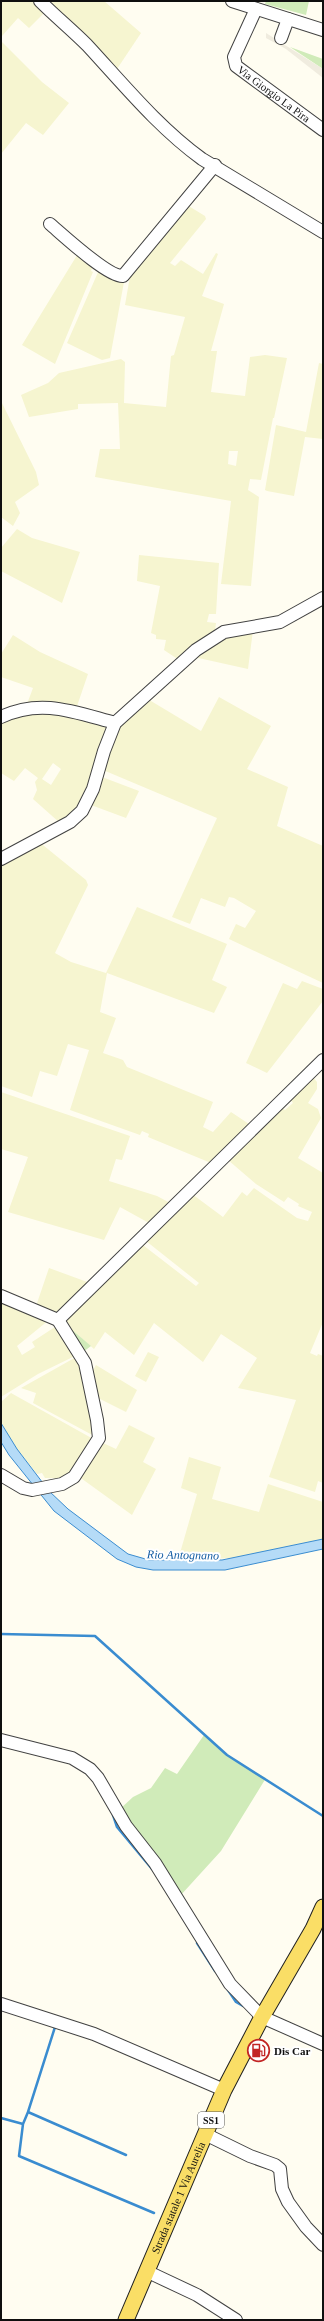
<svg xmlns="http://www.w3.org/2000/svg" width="324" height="2321" font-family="'Times New Roman',serif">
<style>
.farmland{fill:#f6f5d0;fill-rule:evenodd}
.green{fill:#d0ebb9}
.plaza{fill:#f0ecdf}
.water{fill:#b5dbf7;stroke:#3a8cd0}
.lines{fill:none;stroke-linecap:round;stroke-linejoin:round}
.stream{stroke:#3a8cd0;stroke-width:2.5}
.minor-casing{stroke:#424242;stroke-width:14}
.major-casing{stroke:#202020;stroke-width:17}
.minor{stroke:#fff;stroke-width:12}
.major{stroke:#fade66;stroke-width:15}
.labels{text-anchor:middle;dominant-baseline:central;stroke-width:4;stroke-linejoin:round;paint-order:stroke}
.shield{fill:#fff;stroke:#575757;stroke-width:1}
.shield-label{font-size:10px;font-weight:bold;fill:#0f0f0f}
.street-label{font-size:11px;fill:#0f0f0f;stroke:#fff}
.poi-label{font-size:11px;font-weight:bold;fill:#0f0f0f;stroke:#fff;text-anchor:start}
.water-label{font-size:12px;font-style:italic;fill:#155ea4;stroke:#fff}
</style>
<rect width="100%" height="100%" fill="#fffdf1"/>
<path class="farmland" d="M 1,1 L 36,1 L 44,9 L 43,14 L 29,28 L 18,18 L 2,36 Z
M 42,1 L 104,1 L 141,33 L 115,72 L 86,42 L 89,37 Z
M 1,41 L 42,82 L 69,103 L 43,135 L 26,123 L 1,154 Z
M 187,205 L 205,216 L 206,219 L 170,263 L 175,266 L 181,260 L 203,274 L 216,253 L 218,254 L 202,296 L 224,304 L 211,351 L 217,351 L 211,392 L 245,396 L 250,357 L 265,355 L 287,358 L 274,418 L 273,418 L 261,480 L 250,479 L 248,490 L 259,497 L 251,586 L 221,584 L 231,501 L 95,477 L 100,449 L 120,449 L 118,403 L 78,404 L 78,409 L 29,417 L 21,395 L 48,383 L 59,373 L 121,359 L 125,362 L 124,403 L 166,407 L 171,356 L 174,355 L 185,317 L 125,305 L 130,276 ZM 229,451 L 238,451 L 236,466 L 228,464 Z
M 79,252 L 94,263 L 91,271 L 93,272 L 55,364 L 22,345 Z
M 99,270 L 124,282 L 110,358 L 102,360 L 67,343 Z
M 319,363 L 323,364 L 323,439 L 305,437 L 294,496 L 267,491 L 265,490 L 276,425 L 306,432 Z
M 1,401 L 36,472 L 39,485 L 15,502 L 20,513 L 13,526 L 1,517 Z
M 17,529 L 32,538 L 80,552 L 62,603 L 1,571 L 1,548 Z
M 139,555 L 219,563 L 216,614 L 209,614 L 207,622 L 216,623 L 215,631 L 203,638 L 179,660 L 164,650 L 166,640 L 156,639 L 156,635 L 151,633 L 160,586 L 137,581 Z
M 253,630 L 248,669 L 194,657 L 220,637 Z
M 13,635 L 40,652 L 88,674 L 76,709 L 27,704 L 33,688 L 1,677 L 1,654 Z
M 219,697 L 271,726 L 247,769 L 288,787 L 277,826 L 323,846 L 323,983 L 229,939 L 236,924 L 245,928 L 256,911 L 234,898 L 229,897 L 225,907 L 201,898 L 190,924 L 172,917 L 217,818 L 103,770 L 115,730 L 146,698 L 201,731 Z
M 39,709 L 108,726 L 89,790 L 80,807 L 77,806 L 75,809 L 77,811 L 60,823 L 33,799 L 37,790 L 35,782 L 38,778 L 25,768 L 14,781 L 1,773 L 1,719 ZM 53,763 L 61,769 L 51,785 L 42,779 Z
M 102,777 L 139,791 L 126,818 L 91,805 Z
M 38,841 L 86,880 L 88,885 L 55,953 L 71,962 L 106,973 L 137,907 L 227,944 L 212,980 L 227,987 L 214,1013 L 107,973 L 100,1012 L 116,1018 L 103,1053 L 123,1060 L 127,1067 L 213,1102 L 203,1127 L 213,1132 L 231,1112 L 252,1126 L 211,1163 L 148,1137 L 149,1134 L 142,1131 L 140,1135 L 70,1110 L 89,1050 L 68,1044 L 57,1076 L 40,1071 L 32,1097 L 1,1086 L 1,863 Z
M 302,981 L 323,989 L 323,1001 L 267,1073 L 246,1063 L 283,983 L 297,989 Z
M 313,1077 L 317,1082 L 317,1089 L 308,1103 L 318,1109 L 321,1118 L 298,1158 L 323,1173 L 323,1322 L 310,1353 L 317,1356 L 318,1354 L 323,1356 L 323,1483 L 318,1481 L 315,1492 L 269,1477 L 296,1400 L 238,1388 L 257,1358 L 221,1334 L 203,1362 L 154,1323 L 134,1355 L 105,1332 L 94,1349 L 64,1323 L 65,1319 L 139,1242 L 196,1286 L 199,1283 L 146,1241 L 192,1194 L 223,1217 L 242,1192 L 247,1196 L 254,1188 L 297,1218 L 308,1221 L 312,1212 L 298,1206 L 299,1204 L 288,1197 L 284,1202 L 256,1184 L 228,1160 L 281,1107 L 285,1110 L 293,1103 L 289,1098 Z
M 1,1092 L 130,1136 L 122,1160 L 116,1159 L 109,1181 L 157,1196 L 172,1204 L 149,1223 L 120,1207 L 104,1240 L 8,1212 L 28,1157 L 1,1149 Z
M 49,1268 L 90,1283 L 59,1314 L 35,1309 Z
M 1,1299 L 49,1320 L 17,1346 L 22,1355 L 35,1347 L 32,1342 L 58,1325 L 77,1355 L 38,1374 L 1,1397 Z
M 148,1352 L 159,1357 L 146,1382 L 135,1376 Z
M 78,1356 L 96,1437 L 33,1403 L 36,1393 L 21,1388 Z
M 96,1365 L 137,1390 L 126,1412 L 94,1396 L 90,1369 L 93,1370 Z
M 11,1393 L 95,1440 L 76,1470 L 58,1481 L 53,1478 L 45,1478 L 42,1473 L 37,1474 L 17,1449 L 1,1423 L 1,1402 Z
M 129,1425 L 155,1438 L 143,1462 L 156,1469 L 132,1515 L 78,1476 L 101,1442 L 116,1449 Z
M 189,1457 L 221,1467 L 212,1499 L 259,1512 L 268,1484 L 323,1502 L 323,1539 L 233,1558 L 178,1560 L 197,1494 L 181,1488 Z"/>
<path class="green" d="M 266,1 L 309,1 L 306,15 L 265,4 Z
M 290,47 L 323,59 L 323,69 Z
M 64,1323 L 91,1346 L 83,1352 Z
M 204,1735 L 235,1761 L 266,1778 L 221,1851 L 180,1896 L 120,1809 L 133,1797 L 151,1788 L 165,1768 L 177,1774 Z"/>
<path class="plaza" d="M 266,33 L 323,69 L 323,78 L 286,49 L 266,38 Z"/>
<path class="water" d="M 1,1423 L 17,1449 L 49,1491 L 68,1509 L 128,1554 L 149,1560 L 222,1560 L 323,1539 L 323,1549 L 225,1570 L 153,1570 L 136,1567 L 117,1559 L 54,1511 L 9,1455 L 1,1442 Z"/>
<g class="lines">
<path class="stream" d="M 1,1634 L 95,1636 L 227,1755 L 323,1816
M 113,1815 L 117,1827 L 152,1869
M 197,1943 L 215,1971
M 228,1990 L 236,2002 L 243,2006
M 28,2112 L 55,2027
M 1,2118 L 23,2124 L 19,2156 L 154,2213
M 23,2124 L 28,2112 L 126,2155"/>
<defs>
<g id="minor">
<path d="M 40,1 C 55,16 72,30 87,45 C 124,85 158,127 202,159 L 323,232"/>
<path d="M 232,1 L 323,30"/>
<path id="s1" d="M 256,9 L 234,57 L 236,66 L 323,130"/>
<path d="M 281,38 L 288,19"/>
<path d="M 50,224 C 63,235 108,277 123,276 L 215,165"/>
<path d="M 1,717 C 41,698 74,712 115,723"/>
<path d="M 1,859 L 70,822 L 82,811 L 93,789 L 104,751 L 115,723 L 196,650 L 224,632 L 280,622 L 323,598"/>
<path d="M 1,1296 L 58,1320 L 85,1363 L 97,1420 L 99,1438 L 74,1477 L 62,1484 L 32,1490 L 23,1488 L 1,1475"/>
<path d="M 58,1320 L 323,1060"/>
<path d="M 1,1740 L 72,1758 L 90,1769 L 98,1778 L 126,1826 L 155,1863 L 230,1984 L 262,2017 L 323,2044"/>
<path d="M 1,2004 L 94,2034 L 224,2090"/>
<path d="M 205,2134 L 250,2156 L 275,2165 L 280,2169 L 282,2189 L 288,2202 L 306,2227 L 323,2245"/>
<path d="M 146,2271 L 197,2295 L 236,2320"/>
</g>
<g id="major">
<path id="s2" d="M 126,2320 L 224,2090 L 262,2017 L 313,1929 L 323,1907"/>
</g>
</defs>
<use href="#minor" class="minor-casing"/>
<use href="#major" class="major-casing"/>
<use href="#minor" class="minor"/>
<use href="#major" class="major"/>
</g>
<defs>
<symbol id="fuel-ring" viewBox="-11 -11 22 22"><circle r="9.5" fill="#fff" stroke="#c22524" stroke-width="1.5"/><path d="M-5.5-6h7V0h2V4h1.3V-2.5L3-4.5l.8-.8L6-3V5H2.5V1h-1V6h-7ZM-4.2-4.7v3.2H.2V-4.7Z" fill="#c22524"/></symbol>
</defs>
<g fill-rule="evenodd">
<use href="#fuel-ring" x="246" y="2038" width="25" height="25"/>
</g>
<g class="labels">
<rect class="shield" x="198" y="2112" width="26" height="16" rx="3"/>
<g class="shield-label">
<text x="211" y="2120">SS1</text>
</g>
<g class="street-label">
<text stroke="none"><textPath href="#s1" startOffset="109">Via Giorgio La Pira</textPath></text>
<text stroke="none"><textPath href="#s2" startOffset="133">Strada statale 1 Via Aurelia</textPath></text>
</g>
<g class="poi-label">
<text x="274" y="2051">Dis Car</text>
</g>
<g class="water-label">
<text transform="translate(183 1555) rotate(1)">Rio Antognano</text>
</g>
</g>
<rect width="324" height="2321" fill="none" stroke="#0f0f0f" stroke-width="4"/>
</svg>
